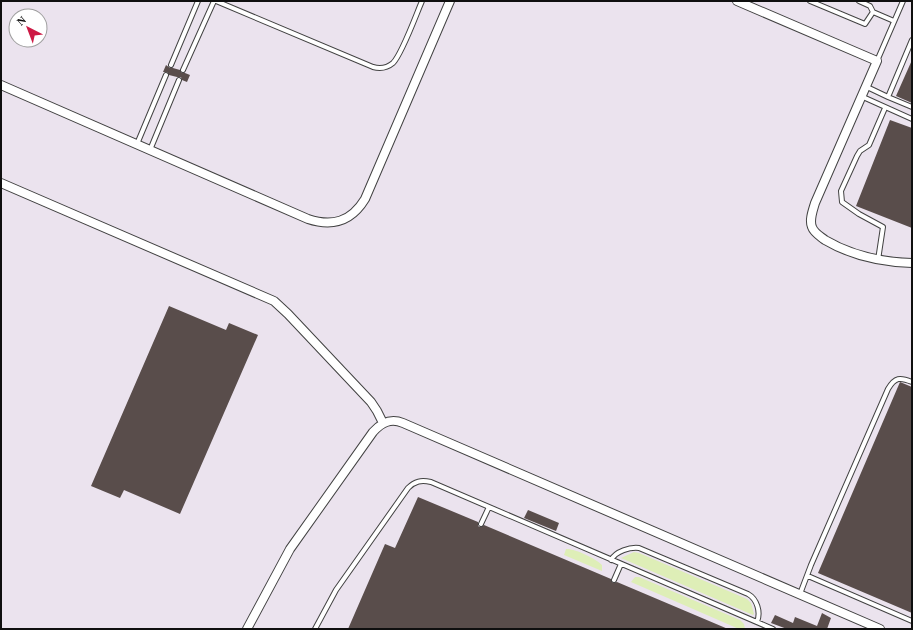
<svg xmlns="http://www.w3.org/2000/svg" width="913" height="630" font-family="Georgia,serif">
<style>
.industrial{fill:#ebe3ee;fill-rule:evenodd}
.green{fill:#deeeb7}
.building{fill:#594d4b}
.lines{fill:none;stroke-linecap:round;stroke-linejoin:round}
.lane-casing{stroke:#424242;stroke-width:6}
.street-casing{stroke:#424242;stroke-width:10}
.lane{stroke:#fff;stroke-width:4}
.street{stroke:#fff;stroke-width:8}
</style>
<rect width="100%" height="100%" fill="#fffaf2"/>
<path class="industrial" d="M 1,1 L 912,1 L 912,629 L 1,629 ZM 16,16 L 40,16 L 40,40 L 16,40 Z"/>
<path class="green" d="M 566,549 C 574,548 597,559 602,565 L 602,571 L 564,555 Z
M 634,552 L 639,553 L 747,599 L 751,603 L 754,614 L 753,615 L 621,558 Z
M 635,577 L 639,577 L 740,620 L 744,624 L 745,629 L 739,629 L 631,582 Z"/>
<path class="building" d="M 912,60 L 912,103 L 896,96 Z
M 166,65 L 170,68 L 173,68 L 180,70 L 182,73 L 185,73 L 190,75 L 187,82 L 182,80 L 181,77 L 177,77 L 169,75 L 167,72 L 163,72 Z
M 890,120 L 912,128 L 912,228 L 856,206 Z
M 169,306 L 226,330 L 229,323 L 258,335 L 180,514 L 124,490 L 120,498 L 91,486 Z
M 900,382 L 912,387 L 912,613 L 818,573 Z
M 418,497 L 478,522 L 478,526 L 480,527 L 484,525 L 611,579 L 613,583 L 617,582 L 728,629 L 348,629 L 385,544 L 395,548 Z
M 528,510 L 559,523 L 556,531 L 524,518 Z
M 822,613 L 831,618 L 827,629 L 787,629 L 771,623 L 775,615 L 793,623 L 795,617 L 817,626 Z"/>
<g class="lines">
<defs>
<path id="lane" d="M 216,1 L 373,67 C 380,69 387,68 393,63 C 402,54 416,15 422,1
M 810,1 L 865,24 L 873,12
M 859,1 L 870,6 L 873,12 L 894,21
M 877,61 L 903,1
M 171,65 L 198,1
M 183,70 L 214,1
M 867,87 L 888,97 L 912,40
M 863,97 L 912,119
M 888,97 L 912,107
M 137,144 L 166,75
M 150,150 L 179,80
M 878,260 L 883,227 L 859,214 L 842,202 L 841,191 L 857,156 L 860,151 L 869,145 L 885,108
M 481,524 L 489,507
M 611,560 C 616,551 630,547 639,548 L 748,594 C 757,599 761,612 757,622
M 808,576 L 912,621
M 614,580 L 621,564
M 800,594 L 811,565 L 888,389 C 895,377 900,377 912,382
M 315,629 L 336,590 L 408,488 C 415,481 421,480 431,482 L 773,629"/>
<path id="street" d="M 737,1 L 877,61 L 815,203 C 813,210 809,220 812,227 C 814,233 820,236 825,240 C 852,256 881,262 912,263
M 1,85 L 308,219 C 332,227 351,222 365,199 L 450,1
M 1,183 L 274,301 L 288,314 L 371,402 L 377,411 L 383,423
M 247,629 L 290,549 L 373,432 C 382,422 391,418 403,423 L 880,629"/>
</defs>
<use href="#lane" class="lane-casing"/>
<use href="#street" class="street-casing"/>
<use href="#lane" class="lane"/>
<use href="#street" class="street"/>
</g>
<rect width="913" height="630" fill="none" stroke="#0f0f0f" stroke-width="4"/>
<g transform="translate(28 28) rotate(318)"><circle r="19" fill="#ffffff" stroke="#9f9f9f"/>
<path d="M0-3L7 15L0 10L-7 15Z" fill="#cd1a45"/>
<text y="-6" font-size="11" font-weight="bold" text-anchor="middle" fill="#0f0f0f">N</text>
</g>
</svg>
